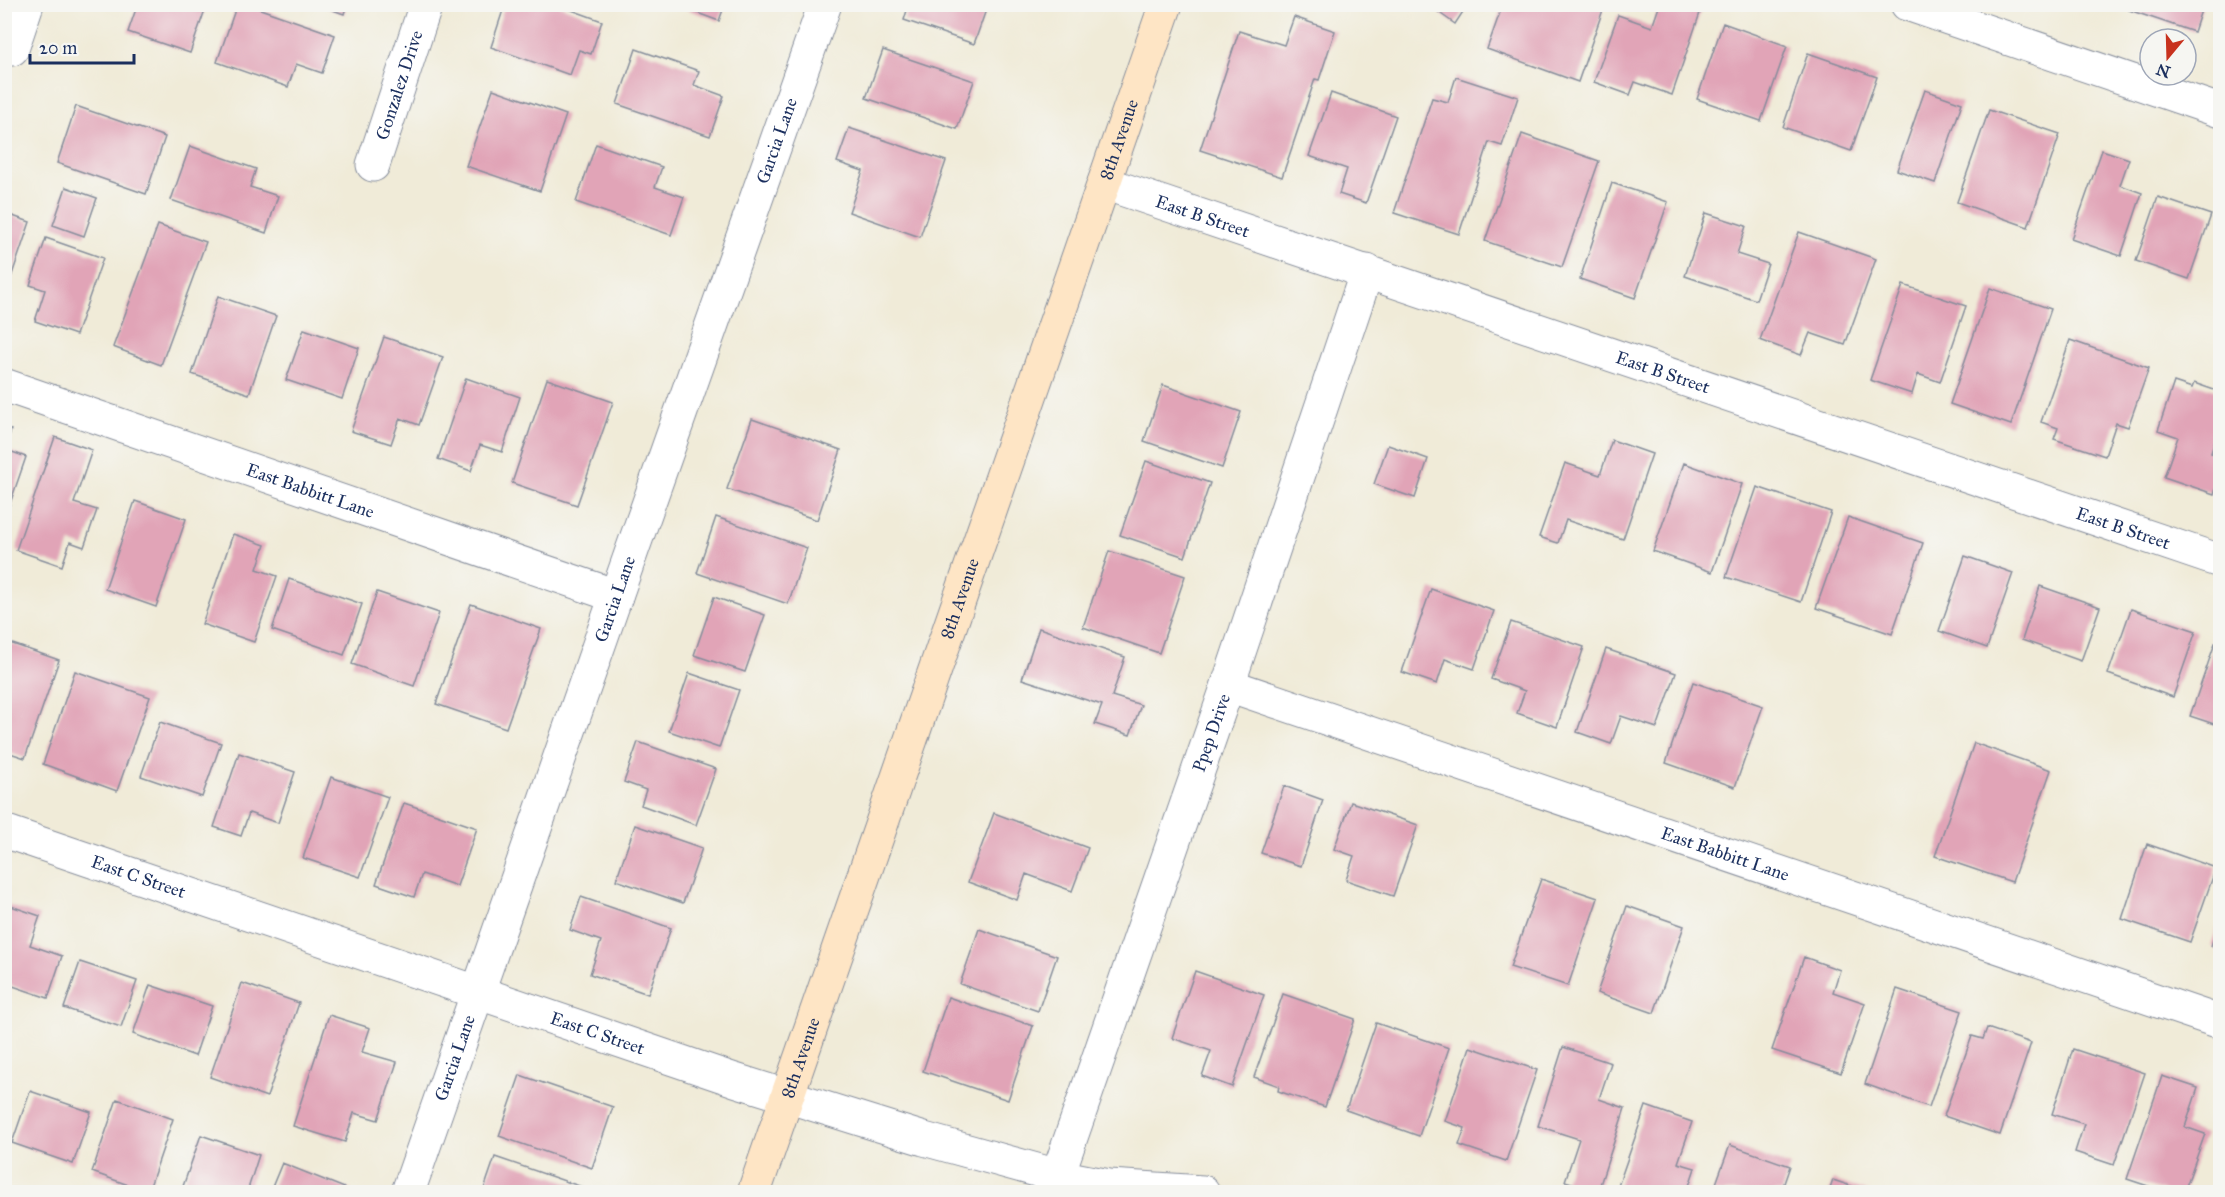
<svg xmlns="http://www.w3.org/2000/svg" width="2225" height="1197" font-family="'IM FELL Great Primer',serif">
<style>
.building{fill:#e1a4b7}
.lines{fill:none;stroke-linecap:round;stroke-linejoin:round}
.minor-casing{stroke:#868d9b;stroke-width:35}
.secondary-casing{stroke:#868d9b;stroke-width:35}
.minor{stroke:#fff;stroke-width:33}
.secondary{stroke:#fee5c5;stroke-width:33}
.labels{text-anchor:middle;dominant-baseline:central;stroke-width:5;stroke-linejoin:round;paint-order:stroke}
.street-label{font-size:18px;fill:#1b2f5e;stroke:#f6f6f2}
</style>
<rect width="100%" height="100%" fill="#f6f6f2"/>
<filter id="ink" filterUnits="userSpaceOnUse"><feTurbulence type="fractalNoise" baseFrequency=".0167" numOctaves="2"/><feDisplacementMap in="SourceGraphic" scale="12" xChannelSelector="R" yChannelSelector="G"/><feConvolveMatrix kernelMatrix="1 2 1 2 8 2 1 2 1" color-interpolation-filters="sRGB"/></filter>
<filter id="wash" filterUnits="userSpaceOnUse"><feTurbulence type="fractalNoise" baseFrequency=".008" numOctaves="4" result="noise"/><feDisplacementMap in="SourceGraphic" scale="24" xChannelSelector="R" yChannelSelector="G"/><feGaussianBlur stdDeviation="1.35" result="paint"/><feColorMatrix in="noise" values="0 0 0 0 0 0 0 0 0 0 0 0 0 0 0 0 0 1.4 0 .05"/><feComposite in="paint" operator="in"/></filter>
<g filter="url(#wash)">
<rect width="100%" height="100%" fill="#f0ebd8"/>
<g id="blocks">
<path class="building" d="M 123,4 L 207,4 L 190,53 L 128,32 L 136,9 Z
M 237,4 L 246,4 L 335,35 L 322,73 L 296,64 L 288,87 L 217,62 Z
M 316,4 L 347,4 L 344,14 Z
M 505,4 L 555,4 L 602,21 L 591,54 L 579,50 L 570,75 L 491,47 Z
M 673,4 L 725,4 L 719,21 Z
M 909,4 L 988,4 L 974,44 L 904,20 Z
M 1427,4 L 1468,4 L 1455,24 Z
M 1503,4 L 1605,4 L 1578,82 L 1487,49 Z
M 1660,4 L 1677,4 L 1700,13 L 1672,95 L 1635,82 L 1630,95 L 1594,82 L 1618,15 L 1652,27 Z
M 2131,4 L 2203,4 L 2194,32 L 2129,10 Z
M 1294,17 L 1335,31 L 1319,80 L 1315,79 L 1282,177 L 1200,150 L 1239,31 L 1284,45 Z
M 1723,23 L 1787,46 L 1761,121 L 1697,99 Z
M 636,49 L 699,71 L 694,85 L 724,96 L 710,136 L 617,104 Z
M 883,50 L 974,81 L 957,129 L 866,98 Z
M 1808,53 L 1877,77 L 1851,151 L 1783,127 Z
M 1456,77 L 1518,97 L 1502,146 L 1489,142 L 1459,234 L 1394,213 L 1432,98 L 1448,102 Z
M 493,89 L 566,115 L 540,191 L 466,166 Z
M 1925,90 L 1962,103 L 1935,183 L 1897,170 Z
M 1331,93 L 1396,116 L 1366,203 L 1339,194 L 1347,169 L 1309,156 Z
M 76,106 L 165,137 L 146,194 L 57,163 Z
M 1989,110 L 2060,134 L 2028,227 L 1957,202 Z
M 849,128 L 946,161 L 920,237 L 849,212 L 863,171 L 837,162 Z
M 1522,134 L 1599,161 L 1562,267 L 1485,241 Z
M 596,144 L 662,167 L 655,187 L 684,197 L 671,235 L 576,202 Z
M 190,146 L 256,169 L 250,187 L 278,196 L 266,233 L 171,200 Z
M 2102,150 L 2129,159 L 2120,185 L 2142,193 L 2121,256 L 2071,239 Z
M 1612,183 L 1668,202 L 1635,298 L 1580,279 Z
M 66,187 L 97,198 L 84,236 L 53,225 Z
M 2158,197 L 2211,215 L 2189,279 L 2136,261 Z
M 4,213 L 30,222 L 5,295 L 4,295 Z
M 1706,213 L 1746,226 L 1737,254 L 1768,264 L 1756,300 L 1685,276 Z
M 158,225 L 206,242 L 161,365 L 113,347 Z
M 1799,232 L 1876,259 L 1845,345 L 1810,333 L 1801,355 L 1760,340 Z
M 46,238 L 103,258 L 76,335 L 35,321 L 45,290 L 30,285 Z
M 1903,285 L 1966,306 L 1940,382 L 1918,374 L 1912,394 L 1870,380 Z
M 1990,288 L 2051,309 L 2011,425 L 1950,404 Z
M 218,296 L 276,316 L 249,394 L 192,374 Z
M 304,329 L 359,348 L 342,399 L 286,380 Z
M 384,337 L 443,357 L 419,425 L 400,418 L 391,444 L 351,431 Z
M 2070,340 L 2149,368 L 2128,427 L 2116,423 L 2105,456 L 2054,439 L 2058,428 L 2041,422 Z
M 466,378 L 520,397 L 502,452 L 480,445 L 471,471 L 438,459 Z
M 547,379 L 613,402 L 577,505 L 512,483 Z
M 2174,382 L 2192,388 L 2194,383 L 2220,392 L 2220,425 L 2211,453 L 2220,456 L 2220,475 L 2214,494 L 2164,477 L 2178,437 L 2158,430 Z
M 1163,385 L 1241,412 L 1222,468 L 1144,441 Z
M 752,419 L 841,450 L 817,520 L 727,489 Z
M 4,427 L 11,430 L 5,449 L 4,449 Z
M 55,437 L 92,450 L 74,503 L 97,510 L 84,547 L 70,542 L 62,566 L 16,550 Z
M 1612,440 L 1652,454 L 1623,539 L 1566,520 L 1558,543 L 1539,537 L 1565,463 L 1600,475 Z
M 1388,445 L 1428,459 L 1415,498 L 1374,484 Z
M 4,449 L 26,457 L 5,518 L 4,518 Z
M 1146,461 L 1210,483 L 1185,557 L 1120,535 Z
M 1684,463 L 1742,484 L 1712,572 L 1653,551 Z
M 1757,487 L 1831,512 L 1801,602 L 1726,577 Z
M 135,501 L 186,519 L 156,607 L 105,589 Z
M 716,517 L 807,548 L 788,604 L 697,573 Z
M 1848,517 L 1923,543 L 1892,634 L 1816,608 Z
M 233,534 L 265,545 L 257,569 L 277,576 L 254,642 L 202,624 Z
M 1109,551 L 1185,576 L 1159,653 L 1083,627 Z
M 1965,556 L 2013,573 L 1987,648 L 1939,631 Z
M 289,579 L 362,604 L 344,655 L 272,630 Z
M 2040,586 L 2100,607 L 2081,661 L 2022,640 Z
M 1431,589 L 1494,611 L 1474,669 L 1445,659 L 1437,684 L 1402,672 Z
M 377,592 L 439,613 L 414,686 L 352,664 Z
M 714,597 L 765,615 L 745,672 L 694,655 Z
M 471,604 L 541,629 L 506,728 L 436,704 Z
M 2131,609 L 2196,631 L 2173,697 L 2108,674 Z
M 1511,622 L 1584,647 L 1557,727 L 1517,713 L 1525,691 L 1491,679 Z
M 1039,628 L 1125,657 L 1112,696 L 1141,705 L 1130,735 L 1095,724 L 1102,705 L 1022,679 Z
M 4,641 L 59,660 L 25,758 L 4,751 Z
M 2215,643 L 2220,645 L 2220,726 L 2190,716 Z
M 1606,649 L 1676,673 L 1657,728 L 1621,716 L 1611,744 L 1577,732 Z
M 75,671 L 150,697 L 117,791 L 43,764 Z
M 689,673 L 739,690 L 719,748 L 669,731 Z
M 1693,682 L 1763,706 L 1735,787 L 1666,763 Z
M 160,722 L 221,743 L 202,797 L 141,776 Z
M 638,742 L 716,769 L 696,825 L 641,805 L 646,790 L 624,782 Z
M 1974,743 L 2051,770 L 2012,882 L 1935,856 Z
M 239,753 L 295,772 L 278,823 L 249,813 L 241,836 L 214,827 Z
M 331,777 L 388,797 L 360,877 L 303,858 Z
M 1284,786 L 1323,800 L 1301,866 L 1261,853 Z
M 1351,802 L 1418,825 L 1393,896 L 1346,880 L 1354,856 L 1334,849 Z
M 404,803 L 477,828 L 457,886 L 422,874 L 414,897 L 376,884 Z
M 994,813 L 1088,848 L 1072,891 L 1026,874 L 1017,900 L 968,882 Z
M 635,825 L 702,848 L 683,903 L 616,880 Z
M 2147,844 L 2216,868 L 2190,942 L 2122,919 Z
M 1541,879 L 1598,898 L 1568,986 L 1510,967 Z
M 581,897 L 671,928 L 648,994 L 590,974 L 601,941 L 570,930 Z
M 8,905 L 40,916 L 30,945 L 62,956 L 48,998 L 4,983 L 4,915 Z
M 1627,906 L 1684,926 L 1654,1013 L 1597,993 Z
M 2220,920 L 2220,950 L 2211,946 Z
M 979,929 L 1057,956 L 1038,1011 L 960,984 Z
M 1804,957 L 1840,970 L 1833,992 L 1865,1003 L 1841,1073 L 1772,1050 Z
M 80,962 L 137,981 L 121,1027 L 64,1008 Z
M 1195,971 L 1264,995 L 1232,1087 L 1202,1076 L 1211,1051 L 1172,1038 Z
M 242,983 L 299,1003 L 267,1097 L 210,1077 Z
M 150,985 L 212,1006 L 195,1056 L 133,1034 Z
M 1897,989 L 1962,1011 L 1929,1107 L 1865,1084 Z
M 1283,994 L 1355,1019 L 1325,1107 L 1278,1091 L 1279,1086 L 1254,1077 Z
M 948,997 L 1033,1026 L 1008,1100 L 923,1071 Z
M 329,1015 L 370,1028 L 362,1052 L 397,1062 L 378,1120 L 354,1113 L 345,1142 L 293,1126 Z
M 1376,1023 L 1449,1048 L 1419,1136 L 1346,1110 Z
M 1987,1028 L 2031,1043 L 2000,1135 L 1944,1116 L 1972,1036 L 1983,1039 Z
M 1470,1047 L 1537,1070 L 1506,1161 L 1459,1145 L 1465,1128 L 1445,1121 Z
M 1563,1047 L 1611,1063 L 1599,1099 L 1625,1108 L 1598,1191 L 1565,1181 L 1579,1139 L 1538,1126 Z
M 2073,1049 L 2145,1073 L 2114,1165 L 2075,1152 L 2084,1124 L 2052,1114 Z
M 520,1075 L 613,1107 L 592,1168 L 499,1136 Z
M 2162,1076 L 2198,1088 L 2185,1127 L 2205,1134 L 2184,1192 L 2166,1192 L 2127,1179 Z
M 30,1091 L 91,1112 L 73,1164 L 12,1143 Z
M 117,1099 L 173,1119 L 148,1192 L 92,1172 Z
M 1646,1106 L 1692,1122 L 1678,1163 L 1695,1168 L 1687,1192 L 1628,1192 L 1617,1189 Z
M 201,1135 L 259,1155 L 247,1192 L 181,1192 Z
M 1730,1145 L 1790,1166 L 1781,1192 L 1713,1192 Z
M 495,1157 L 585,1188 L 584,1192 L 483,1192 Z
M 282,1163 L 352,1191 L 352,1192 L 270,1192 Z
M 1833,1180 L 1869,1192 L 1829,1192 Z"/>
</g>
</g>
<g filter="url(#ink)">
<use href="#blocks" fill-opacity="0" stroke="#868d9b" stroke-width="1.5"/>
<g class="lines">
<defs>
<g id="minor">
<path d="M 1907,4 L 2220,111"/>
<path d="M 12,49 L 27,4"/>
<path id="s1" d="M 373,165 L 426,4"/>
<path id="s2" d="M 1104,183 L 2220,561"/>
<path id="s3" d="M 4,385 L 616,596"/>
<path id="s4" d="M 1228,685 L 2220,1022"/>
<path id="s5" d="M 4,831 L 735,1080 L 924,1139 L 1058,1176 L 1109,1186 L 1203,1192"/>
<path id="s6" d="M 408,1192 L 616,596 L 825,4"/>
<path id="s7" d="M 1052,1192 L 1228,685 L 1367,271"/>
</g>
<g id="secondary">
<path id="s8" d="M 754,1192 L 1166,4"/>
</g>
</defs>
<use href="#minor" class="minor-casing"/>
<use href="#secondary" class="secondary-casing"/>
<use href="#minor" class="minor"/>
<use href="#secondary" class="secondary"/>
</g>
</g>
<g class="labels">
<g class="street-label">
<text stroke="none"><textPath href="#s1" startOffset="84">Gonzalez Drive</textPath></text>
<text stroke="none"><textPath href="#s8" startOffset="1114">8th Avenue</textPath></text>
<text stroke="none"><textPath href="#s6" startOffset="1114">Garcia Lane</textPath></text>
<text stroke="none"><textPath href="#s2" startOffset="104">East B Street</textPath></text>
<text stroke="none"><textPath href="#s2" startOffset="590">East B Street</textPath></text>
<text stroke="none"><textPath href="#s3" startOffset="324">East Babbitt Lane</textPath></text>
<text stroke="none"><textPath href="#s2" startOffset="1076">East B Street</textPath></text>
<text stroke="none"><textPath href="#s6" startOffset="628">Garcia Lane</textPath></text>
<text stroke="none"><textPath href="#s8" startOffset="628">8th Avenue</textPath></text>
<text stroke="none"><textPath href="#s7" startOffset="486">Ppep Drive</textPath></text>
<text stroke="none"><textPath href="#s4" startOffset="525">East Babbitt Lane</textPath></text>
<text stroke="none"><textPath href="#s5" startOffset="142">East C Street</textPath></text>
<text stroke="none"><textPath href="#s5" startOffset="627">East C Street</textPath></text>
<text stroke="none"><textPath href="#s6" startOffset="142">Garcia Lane</textPath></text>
<text stroke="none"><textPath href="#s8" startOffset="142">8th Avenue</textPath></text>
</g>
</g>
<rect width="2225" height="1197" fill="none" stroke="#f6f6f2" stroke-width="24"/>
<g transform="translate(2168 57) rotate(199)"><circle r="28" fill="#f6f6f2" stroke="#9ea6b7" stroke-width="1.5"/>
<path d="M0-4.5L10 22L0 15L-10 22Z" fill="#c8321e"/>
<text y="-9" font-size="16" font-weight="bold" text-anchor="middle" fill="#1b2f5e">N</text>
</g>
<path d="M30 54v9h104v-9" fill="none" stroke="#1b2f5e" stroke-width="3"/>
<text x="39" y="54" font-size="18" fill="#1b2f5e" stroke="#f6f6f2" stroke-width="4.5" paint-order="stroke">20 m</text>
</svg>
